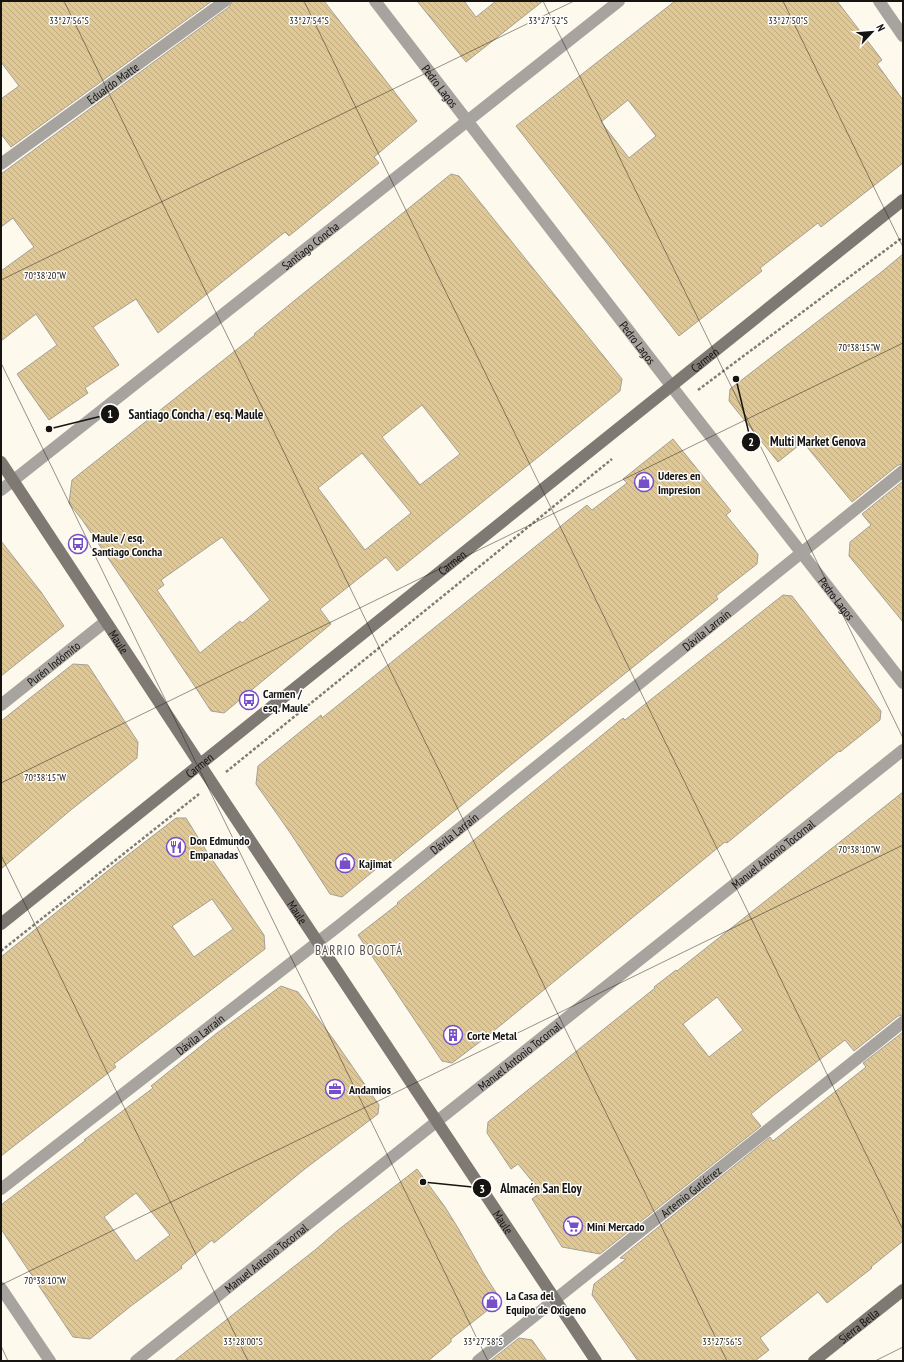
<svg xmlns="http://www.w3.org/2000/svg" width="904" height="1362" font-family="'PT Sans Narrow',sans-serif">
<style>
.building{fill:url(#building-back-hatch);stroke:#a5a096;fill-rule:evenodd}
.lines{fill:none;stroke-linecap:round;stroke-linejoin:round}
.path{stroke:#807d75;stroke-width:2.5;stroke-dasharray:3 2;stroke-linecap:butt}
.street{stroke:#a7a39f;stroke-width:12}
.secondary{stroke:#7f7974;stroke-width:12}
.ticks{fill:none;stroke:#161410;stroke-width:1;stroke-opacity:0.45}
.labels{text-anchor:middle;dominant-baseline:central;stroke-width:3;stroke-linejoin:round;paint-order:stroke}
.street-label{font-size:12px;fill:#161410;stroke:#fff}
.poi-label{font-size:12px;font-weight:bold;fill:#161410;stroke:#fff;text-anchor:start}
.neighbourhood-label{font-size:13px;letter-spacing:1px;fill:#58544b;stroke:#fff}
.ticks-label{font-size:10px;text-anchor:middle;fill:#161410;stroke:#fff;stroke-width:3;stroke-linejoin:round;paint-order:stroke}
.leader{fill:none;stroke:#161410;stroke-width:1.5}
.callout-dot{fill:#161410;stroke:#fff;stroke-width:1.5}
.mark-label{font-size:12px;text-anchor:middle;font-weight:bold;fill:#fff}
.callout-label{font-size:13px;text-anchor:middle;font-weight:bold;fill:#161410;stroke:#fff;stroke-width:3;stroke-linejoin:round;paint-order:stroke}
</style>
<defs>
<pattern id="building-back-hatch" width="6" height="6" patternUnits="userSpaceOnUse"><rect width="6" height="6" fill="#dfc896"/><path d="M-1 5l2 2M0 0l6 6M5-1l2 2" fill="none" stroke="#bfab80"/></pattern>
</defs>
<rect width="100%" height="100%" fill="#fef9ed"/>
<path class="building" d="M 1,1 L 212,1 L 11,147 L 1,134 L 1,99 L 19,86 L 1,62 Z
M 232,1 L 324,1 L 417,121 L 374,157 L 379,163 L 289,236 L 285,232 L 158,333 L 136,299 L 93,327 L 119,365 L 85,388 L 88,393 L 49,420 L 17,374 L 57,345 L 36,314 L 1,341 L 1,271 L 34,247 L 13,218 L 1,227 L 1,174 L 229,7 Z
M 417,1 L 464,1 L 476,17 L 496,1 L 543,1 L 466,62 Z
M 675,1 L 837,1 L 882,60 L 877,64 L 903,100 L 903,163 L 821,227 L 818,223 L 760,268 L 762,271 L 679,336 L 516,126 ZM 628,100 L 656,136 L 629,158 L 601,122 Z
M 451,174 L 459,176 L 622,379 L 620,391 L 397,571 L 386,557 L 320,609 L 331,624 L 224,713 L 211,711 L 192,682 L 83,521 L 69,503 L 72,480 L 255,335 L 254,334 L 289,305 ZM 422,405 L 460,454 L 420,485 L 382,437 ZM 362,453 L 411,513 L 365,550 L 318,488 ZM 222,537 L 270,600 L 242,623 L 240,621 L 200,653 L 157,590 L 164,585 L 161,580 Z
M 903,254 L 903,464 L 898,465 L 852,502 L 803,442 L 778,462 L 729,401 L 730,389 L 879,274 Z
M 673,439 L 731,511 L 726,515 L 758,554 L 757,564 L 716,596 L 718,599 L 512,764 L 385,868 L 382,864 L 342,897 L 330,894 L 291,834 L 256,784 L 258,766 L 321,715 L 322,718 L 587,505 L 592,510 L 627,483 L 623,479 Z
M 903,481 L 903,622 L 849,556 L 850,542 L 871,525 L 862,514 Z
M 1,541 L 41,592 L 64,626 L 1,676 Z
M 783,595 L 792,596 L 881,711 L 880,720 L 840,752 L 839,751 L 727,843 L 725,842 L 485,1038 L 452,1063 L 442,1061 L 358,935 L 398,904 L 397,903 L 623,718 L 625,720 Z
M 73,664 L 88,665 L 138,742 L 137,758 L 72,809 L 1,869 L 1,721 Z
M 903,792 L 903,1015 L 898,1016 L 854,1051 L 845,1040 L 774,1095 L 751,1114 L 761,1126 L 600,1254 L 562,1247 L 532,1199 L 541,1192 L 518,1164 L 511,1169 L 487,1133 L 488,1122 L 655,988 L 654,987 L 676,970 L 677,971 ZM 717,997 L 743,1030 L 709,1057 L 683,1024 Z
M 176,818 L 186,818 L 207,852 L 264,935 L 265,949 L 114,1064 L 116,1067 L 1,1156 L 1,957 L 115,865 ZM 212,899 L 233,929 L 194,957 L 172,926 Z
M 281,986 L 298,992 L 334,1040 L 379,1105 L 378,1114 L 306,1168 L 214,1243 L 212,1240 L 181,1266 L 182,1268 L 131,1306 L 90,1339 L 73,1337 L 1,1229 L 1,1205 L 86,1140 L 84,1140 L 153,1088 L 151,1086 L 217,1033 ZM 136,1193 L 170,1235 L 136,1261 L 104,1217 Z
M 903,1032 L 903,1241 L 871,1267 L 872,1268 L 827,1303 L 818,1292 L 760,1338 L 769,1350 L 755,1361 L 638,1361 L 592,1295 L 594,1284 L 626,1259 L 620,1258 L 770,1137 L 773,1141 L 866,1067 L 863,1063 Z
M 417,1169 L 445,1207 L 458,1228 L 484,1274 L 497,1294 L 493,1306 L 451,1339 L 451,1342 L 428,1361 L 174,1361 L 315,1250 L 338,1230 Z
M 519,1338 L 532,1340 L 547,1361 L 490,1361 Z"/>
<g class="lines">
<path class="path" d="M 698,390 L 903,237
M 226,772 L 612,459
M 1,951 L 199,794"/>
<g class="street">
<path id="s1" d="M 375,1 L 683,401 L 903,683"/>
<path d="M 879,1 L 903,36"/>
<path id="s2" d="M 1,164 L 225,1"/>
<path id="s3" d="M 1,490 L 619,1"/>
<path id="s4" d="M 1,705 L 105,622"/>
<path id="s5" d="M 1,1189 L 341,924 L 903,471"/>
<path d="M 1,1288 L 50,1361"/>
<path id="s6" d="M 136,1361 L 903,750"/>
<path id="s7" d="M 478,1361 L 903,1022"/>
</g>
<g class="secondary">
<path id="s8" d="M 1,462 L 226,804 L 596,1361"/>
<path id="s9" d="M 1,924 L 903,200"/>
<path id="s10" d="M 814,1361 L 903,1290"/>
</g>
</g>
<path class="ticks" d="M 64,1 L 727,1361M 304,1 L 903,1230M 543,1 L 903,738M 783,1 L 903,247M 1,280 L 574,1M 1,363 L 488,1361M 1,783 L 903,343M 1,855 L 248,1361M 1,1285 L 903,845M 1,1346 L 8,1361M 875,1361 L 903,1347"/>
<defs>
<symbol id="shop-ring" viewBox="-11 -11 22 22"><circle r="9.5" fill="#fff" stroke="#784fc8" stroke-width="1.5"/><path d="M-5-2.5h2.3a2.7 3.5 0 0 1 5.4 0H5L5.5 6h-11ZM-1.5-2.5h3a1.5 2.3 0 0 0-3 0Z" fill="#784fc8"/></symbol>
<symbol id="bus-ring" viewBox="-11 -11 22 22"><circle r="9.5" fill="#fff" stroke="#784fc8" stroke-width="1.5"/><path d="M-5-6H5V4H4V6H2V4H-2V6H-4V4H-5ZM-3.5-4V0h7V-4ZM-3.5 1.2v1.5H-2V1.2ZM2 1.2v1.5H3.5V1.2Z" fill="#784fc8"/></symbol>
<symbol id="restaurant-ring" viewBox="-11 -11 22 22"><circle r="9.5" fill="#fff" stroke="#784fc8" stroke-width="1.5"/><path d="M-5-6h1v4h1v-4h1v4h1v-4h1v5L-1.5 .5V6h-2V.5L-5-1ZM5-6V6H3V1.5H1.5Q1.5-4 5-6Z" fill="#784fc8"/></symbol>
<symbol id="building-ring" viewBox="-11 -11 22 22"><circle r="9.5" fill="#fff" stroke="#784fc8" stroke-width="1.5"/><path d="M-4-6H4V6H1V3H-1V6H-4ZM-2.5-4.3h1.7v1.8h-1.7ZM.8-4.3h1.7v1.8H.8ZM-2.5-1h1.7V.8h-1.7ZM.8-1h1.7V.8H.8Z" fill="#784fc8"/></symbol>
<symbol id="office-ring" viewBox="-11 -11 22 22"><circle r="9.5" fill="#fff" stroke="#784fc8" stroke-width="1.5"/><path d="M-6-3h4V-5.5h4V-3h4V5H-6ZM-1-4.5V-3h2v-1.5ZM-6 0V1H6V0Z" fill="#784fc8"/></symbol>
<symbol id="supermarket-ring" viewBox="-11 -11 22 22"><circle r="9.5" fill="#fff" stroke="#784fc8" stroke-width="1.5"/><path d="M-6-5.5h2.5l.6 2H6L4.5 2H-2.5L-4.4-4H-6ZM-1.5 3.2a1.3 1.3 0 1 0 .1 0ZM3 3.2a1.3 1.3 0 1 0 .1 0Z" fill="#784fc8"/></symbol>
</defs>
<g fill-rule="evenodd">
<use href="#shop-ring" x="633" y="471" width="22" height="22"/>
<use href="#bus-ring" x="67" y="533" width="22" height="22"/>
<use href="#bus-ring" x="238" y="689" width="22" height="22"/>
<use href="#restaurant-ring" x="165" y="836" width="22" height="22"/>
<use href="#shop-ring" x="334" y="852" width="22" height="22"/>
<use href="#building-ring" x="442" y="1024" width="22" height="22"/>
<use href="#office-ring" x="324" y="1078" width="22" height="22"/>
<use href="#supermarket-ring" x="562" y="1215" width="22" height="22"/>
<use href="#shop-ring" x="481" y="1291" width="22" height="22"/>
</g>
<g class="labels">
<g class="street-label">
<text stroke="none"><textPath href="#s2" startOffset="138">Eduardo Matte</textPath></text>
<text stroke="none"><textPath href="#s1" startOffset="107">Pedro Lagos</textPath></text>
<text stroke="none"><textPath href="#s3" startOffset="394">Santiago Concha</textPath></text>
<text stroke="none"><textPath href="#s1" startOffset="431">Pedro Lagos</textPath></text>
<text stroke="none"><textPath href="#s9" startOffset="902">Carmen</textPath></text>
<text stroke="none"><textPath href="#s9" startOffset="578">Carmen</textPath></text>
<text stroke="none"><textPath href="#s1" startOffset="755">Pedro Lagos</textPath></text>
<text stroke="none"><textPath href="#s5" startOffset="900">Dávila Larraín</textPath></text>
<text stroke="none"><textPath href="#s8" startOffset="215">Maule</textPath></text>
<text stroke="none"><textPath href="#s4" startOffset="67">Purén Indómito</textPath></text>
<text stroke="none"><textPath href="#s9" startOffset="254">Carmen</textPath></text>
<text stroke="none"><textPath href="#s5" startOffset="576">Dávila Larraín</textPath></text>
<text stroke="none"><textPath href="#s6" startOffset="814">Manuel Antonio Tocornal</textPath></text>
<text stroke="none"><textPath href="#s8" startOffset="539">Maule</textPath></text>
<text stroke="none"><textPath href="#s5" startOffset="252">Dávila Larraín</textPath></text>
<text stroke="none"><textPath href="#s6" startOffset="490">Manuel Antonio Tocornal</textPath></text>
<text stroke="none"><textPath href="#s7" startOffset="272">Artemio Gutiérrez</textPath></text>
<text stroke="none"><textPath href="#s8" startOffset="911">Maule</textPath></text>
<text stroke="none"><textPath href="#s6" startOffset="166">Manuel Antonio Tocornal</textPath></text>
<text stroke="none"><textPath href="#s10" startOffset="57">Sierra Bella</textPath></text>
</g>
<g class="poi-label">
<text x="658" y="475">Uderes en<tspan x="658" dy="14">Impresion</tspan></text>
<text x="92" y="537">Maule / esq.<tspan x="92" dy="14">Santiago Concha</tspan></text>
<text x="263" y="693">Carmen /<tspan x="263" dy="14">esq. Maule</tspan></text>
<text x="190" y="840">Don Edmundo<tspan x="190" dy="14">Empanadas</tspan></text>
<text x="359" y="863">Kajimat</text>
<text x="467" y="1035">Corte Metal</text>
<text x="349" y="1089">Andamios</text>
<text x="587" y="1226">Mini Mercado</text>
<text x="506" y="1295">La Casa del<tspan x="506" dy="14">Equipo de Oxigeno</tspan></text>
</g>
<g class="neighbourhood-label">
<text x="359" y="950">BARRIO BOGOTÁ</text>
</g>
</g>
<g class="ticks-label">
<text x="69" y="24">33°27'56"S</text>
<text x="309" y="24">33°27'54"S</text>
<text x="548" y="24">33°27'52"S</text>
<text x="788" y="24">33°27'50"S</text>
<text x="45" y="279">70°38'20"W</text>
<text x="859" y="351">70°38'15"W</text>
<text x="45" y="781">70°38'15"W</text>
<text x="859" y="853">70°38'10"W</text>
<text x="45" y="1284">70°38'10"W</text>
<text x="243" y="1345">33°28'00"S</text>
<text x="483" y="1345">33°27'58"S</text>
<text x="722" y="1345">33°27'56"S</text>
</g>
<path class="leader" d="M49 429L110 414M736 379L751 442M423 1182L482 1188"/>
<g class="callout-dot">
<circle cx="49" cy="429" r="4"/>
<circle cx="736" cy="379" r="4"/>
<circle cx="423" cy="1182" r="4"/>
<circle cx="110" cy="414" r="10"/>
<circle cx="751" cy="442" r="10"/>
<circle cx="482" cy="1188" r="10"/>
</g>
<g class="mark-label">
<text x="110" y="418">1</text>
<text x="751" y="446">2</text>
<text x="482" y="1193">3</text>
</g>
<g class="callout-label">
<text x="196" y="419">Santiago Concha / esq. Maule</text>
<text x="818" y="446">Multi Market Genova</text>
<text x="541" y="1193">Almacén San Eloy</text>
</g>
<rect width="904" height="1362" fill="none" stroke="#161410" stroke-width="4"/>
<g transform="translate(872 32) rotate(64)" stroke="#ffffff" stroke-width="3" paint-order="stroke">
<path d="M0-3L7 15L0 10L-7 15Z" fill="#161410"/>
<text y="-6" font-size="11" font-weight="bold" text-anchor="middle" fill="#161410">N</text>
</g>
</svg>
